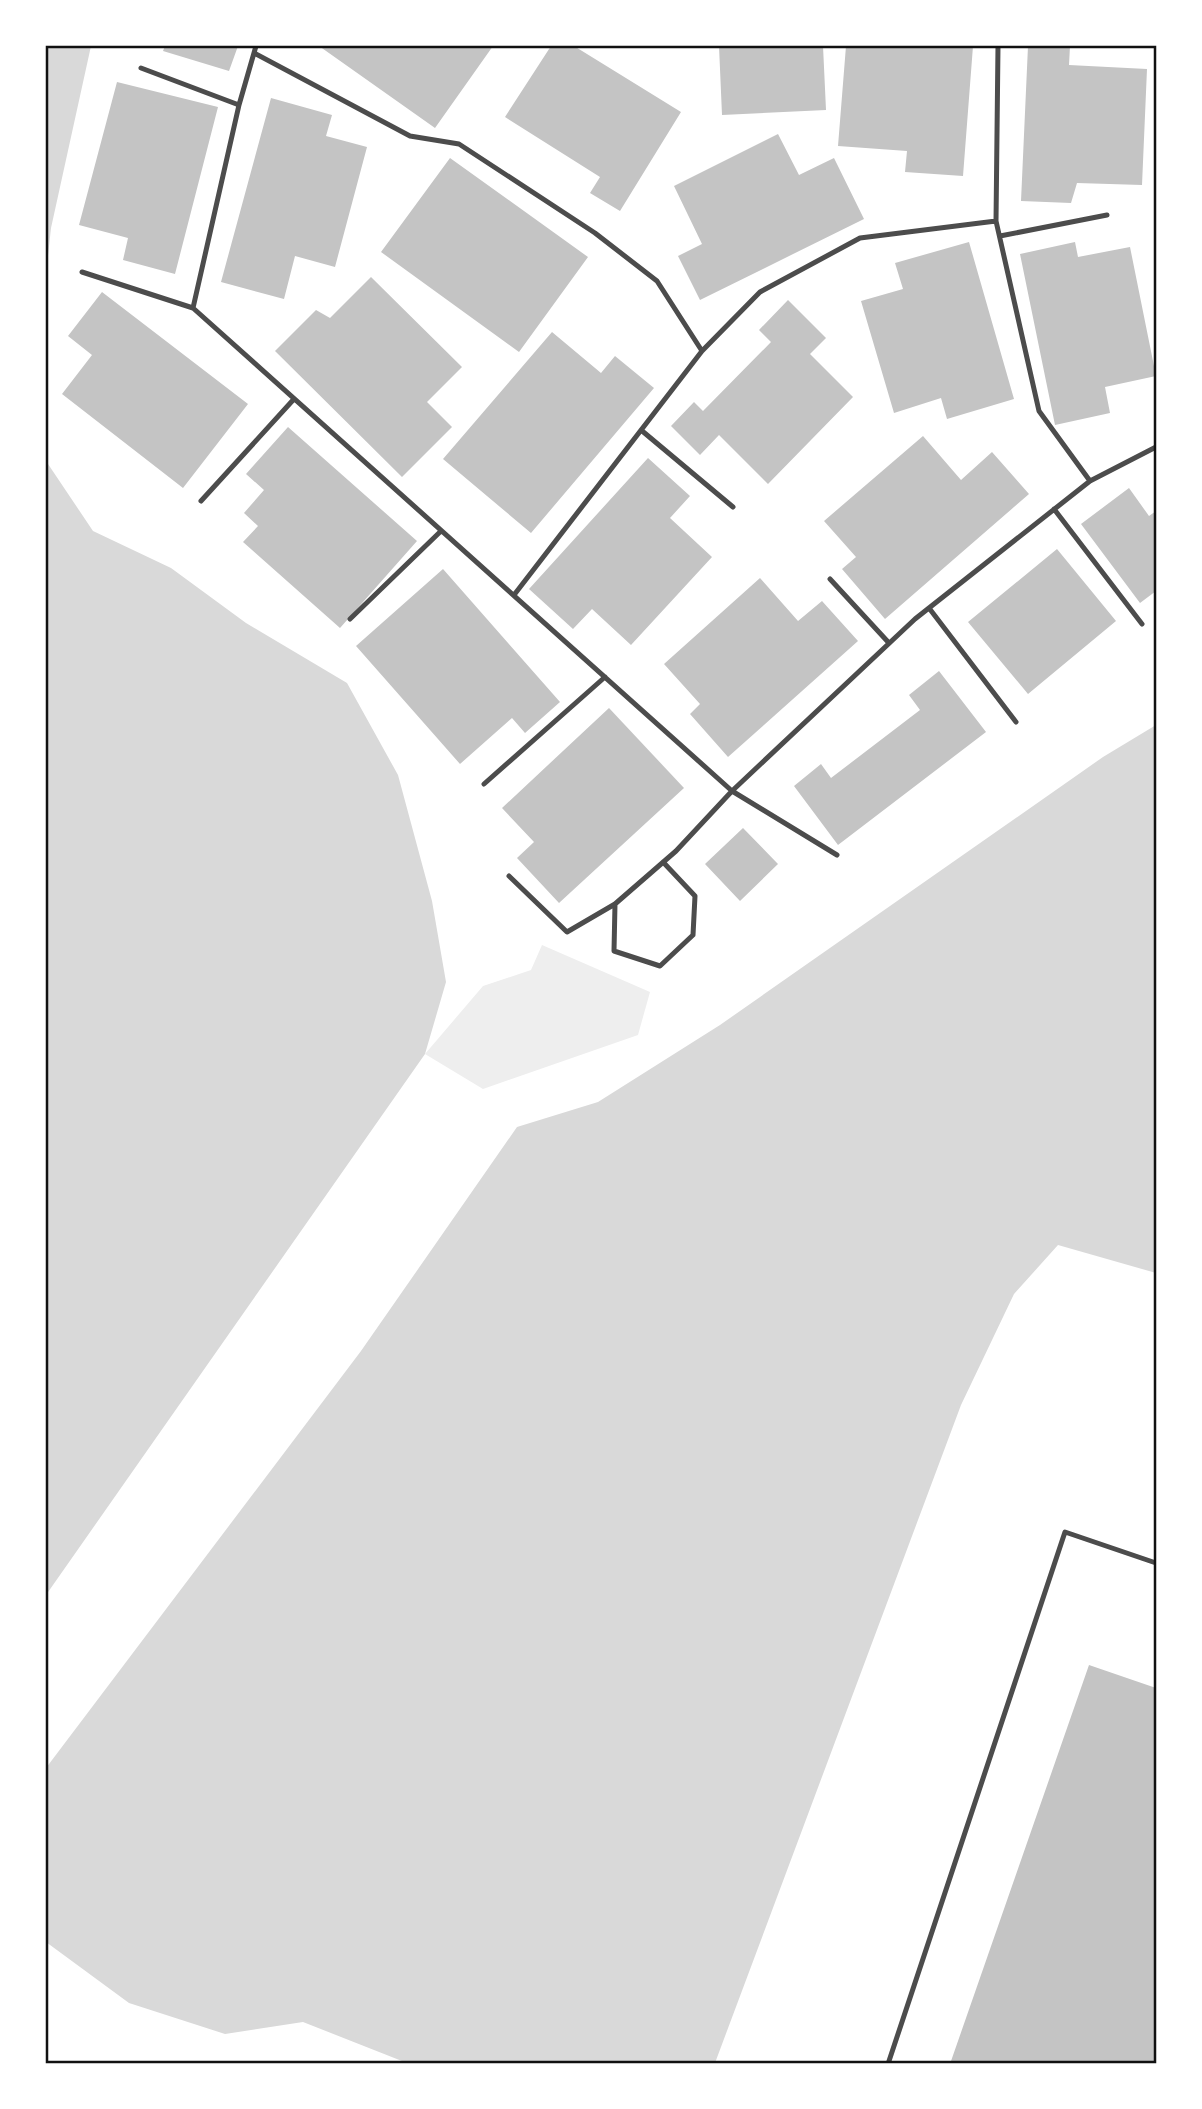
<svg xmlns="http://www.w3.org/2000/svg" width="1202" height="2109" font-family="'Times New Roman',serif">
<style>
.green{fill:#eee}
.water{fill:#d9d9d9}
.building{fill:#c4c4c4}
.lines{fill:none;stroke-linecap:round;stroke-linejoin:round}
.service{stroke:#4c4c4c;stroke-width:5}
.neatline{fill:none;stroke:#111;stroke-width:2.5}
</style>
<rect width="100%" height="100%" fill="#fff"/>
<path class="green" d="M 542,945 L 650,992 L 638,1035 L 483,1089 L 425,1054 L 483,986 L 531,970 Z"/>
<path class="water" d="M 46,46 L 91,46 L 51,228 L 46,274 Z
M 46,461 L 93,531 L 171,568 L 246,623 L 347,683 L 398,775 L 432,901 L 446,982 L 425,1054 L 46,1595 Z
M 1156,725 L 1156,1273 L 1058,1245 L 1014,1294 L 961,1405 L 715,2063 L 407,2063 L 303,2022 L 225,2034 L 129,2003 L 46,1942 L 46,1768 L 361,1351 L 517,1127 L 598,1102 L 720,1025 L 1103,757 Z"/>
<path class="building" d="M 165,46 L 238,46 L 229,71 L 163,51 Z
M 319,46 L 493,46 L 435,128 Z
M 551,46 L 574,46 L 681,112 L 620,211 L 590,193 L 600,177 L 505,117 Z
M 719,46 L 823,46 L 826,110 L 722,115 Z
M 846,46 L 973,46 L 963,176 L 905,172 L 907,151 L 838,146 Z
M 1028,46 L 1070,46 L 1069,65 L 1147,69 L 1142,185 L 1077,183 L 1071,203 L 1021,201 Z
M 117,82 L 218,107 L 175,274 L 123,260 L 128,238 L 79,225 Z
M 271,98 L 332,115 L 326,136 L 367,147 L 335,267 L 295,256 L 284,299 L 221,282 Z
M 778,134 L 799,175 L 834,158 L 864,219 L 700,300 L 678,256 L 702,244 L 674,186 Z
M 450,158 L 588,257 L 519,352 L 381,252 Z
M 969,242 L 1014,399 L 947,419 L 941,398 L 894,413 L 861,301 L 903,289 L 895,263 Z
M 1075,242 L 1078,257 L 1130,247 L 1156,376 L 1105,387 L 1110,413 L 1055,425 L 1020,254 Z
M 371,277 L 462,367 L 427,402 L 452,427 L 402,477 L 275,351 L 316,310 L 330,318 Z
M 102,292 L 248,404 L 183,488 L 62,394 L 92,355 L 68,336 Z
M 788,300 L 826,338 L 810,354 L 853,397 L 768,484 L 719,435 L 700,455 L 671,426 L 694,402 L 703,411 L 771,342 L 759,330 Z
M 552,332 L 601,373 L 615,356 L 654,388 L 531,533 L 443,459 Z
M 288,427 L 417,541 L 340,628 L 243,542 L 258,526 L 244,513 L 264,490 L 246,474 Z
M 923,436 L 961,480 L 992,452 L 1029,494 L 885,619 L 842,569 L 856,557 L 824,521 Z
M 648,458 L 690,496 L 670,518 L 712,557 L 631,645 L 592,609 L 573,629 L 529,589 Z
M 1129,488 L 1149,516 L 1156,511 L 1156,591 L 1140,603 L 1081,524 Z
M 1057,549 L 1116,621 L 1028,694 L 968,622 Z
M 443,569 L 560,702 L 525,733 L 512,718 L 460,764 L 356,646 Z
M 760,578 L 798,621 L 822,601 L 858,641 L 728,757 L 690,714 L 700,704 L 664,664 Z
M 939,671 L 986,732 L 838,845 L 794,786 L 821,764 L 831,778 L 920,710 L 909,695 Z
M 609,708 L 684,788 L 559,903 L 517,858 L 534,842 L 502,808 Z
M 743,828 L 778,864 L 740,901 L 705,864 Z
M 1089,1665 L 1156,1688 L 1156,2064 L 950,2064 Z"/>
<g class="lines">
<path class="service" d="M 998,46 L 996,221 L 1039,411 L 1090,481 L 1156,447
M 254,53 L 410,136 L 459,144 L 595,233 L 657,281 L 702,351 L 514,595
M 141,68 L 239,105
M 1000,236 L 1107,215
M 82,272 L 193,308 L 732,791 L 837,855
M 193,308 L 239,105 L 256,46
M 702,351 L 760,292 L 860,238 L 996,221
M 641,430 L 733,507
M 201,501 L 294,399
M 1054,509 L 1142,624
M 830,579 L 889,643
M 929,608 L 1016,722
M 350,619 L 441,531
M 484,784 L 605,677
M 509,876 L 567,932 L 615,904 L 676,851 L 732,791 L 915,619 L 1090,481
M 615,904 L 614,951 L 660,966 L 693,935 L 695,896 L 663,862
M 888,2064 L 1065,1532 L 1156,1563"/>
</g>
<rect width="1202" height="2109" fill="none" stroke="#ffffff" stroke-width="94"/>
<rect x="47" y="47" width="1108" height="2015" class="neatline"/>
</svg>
